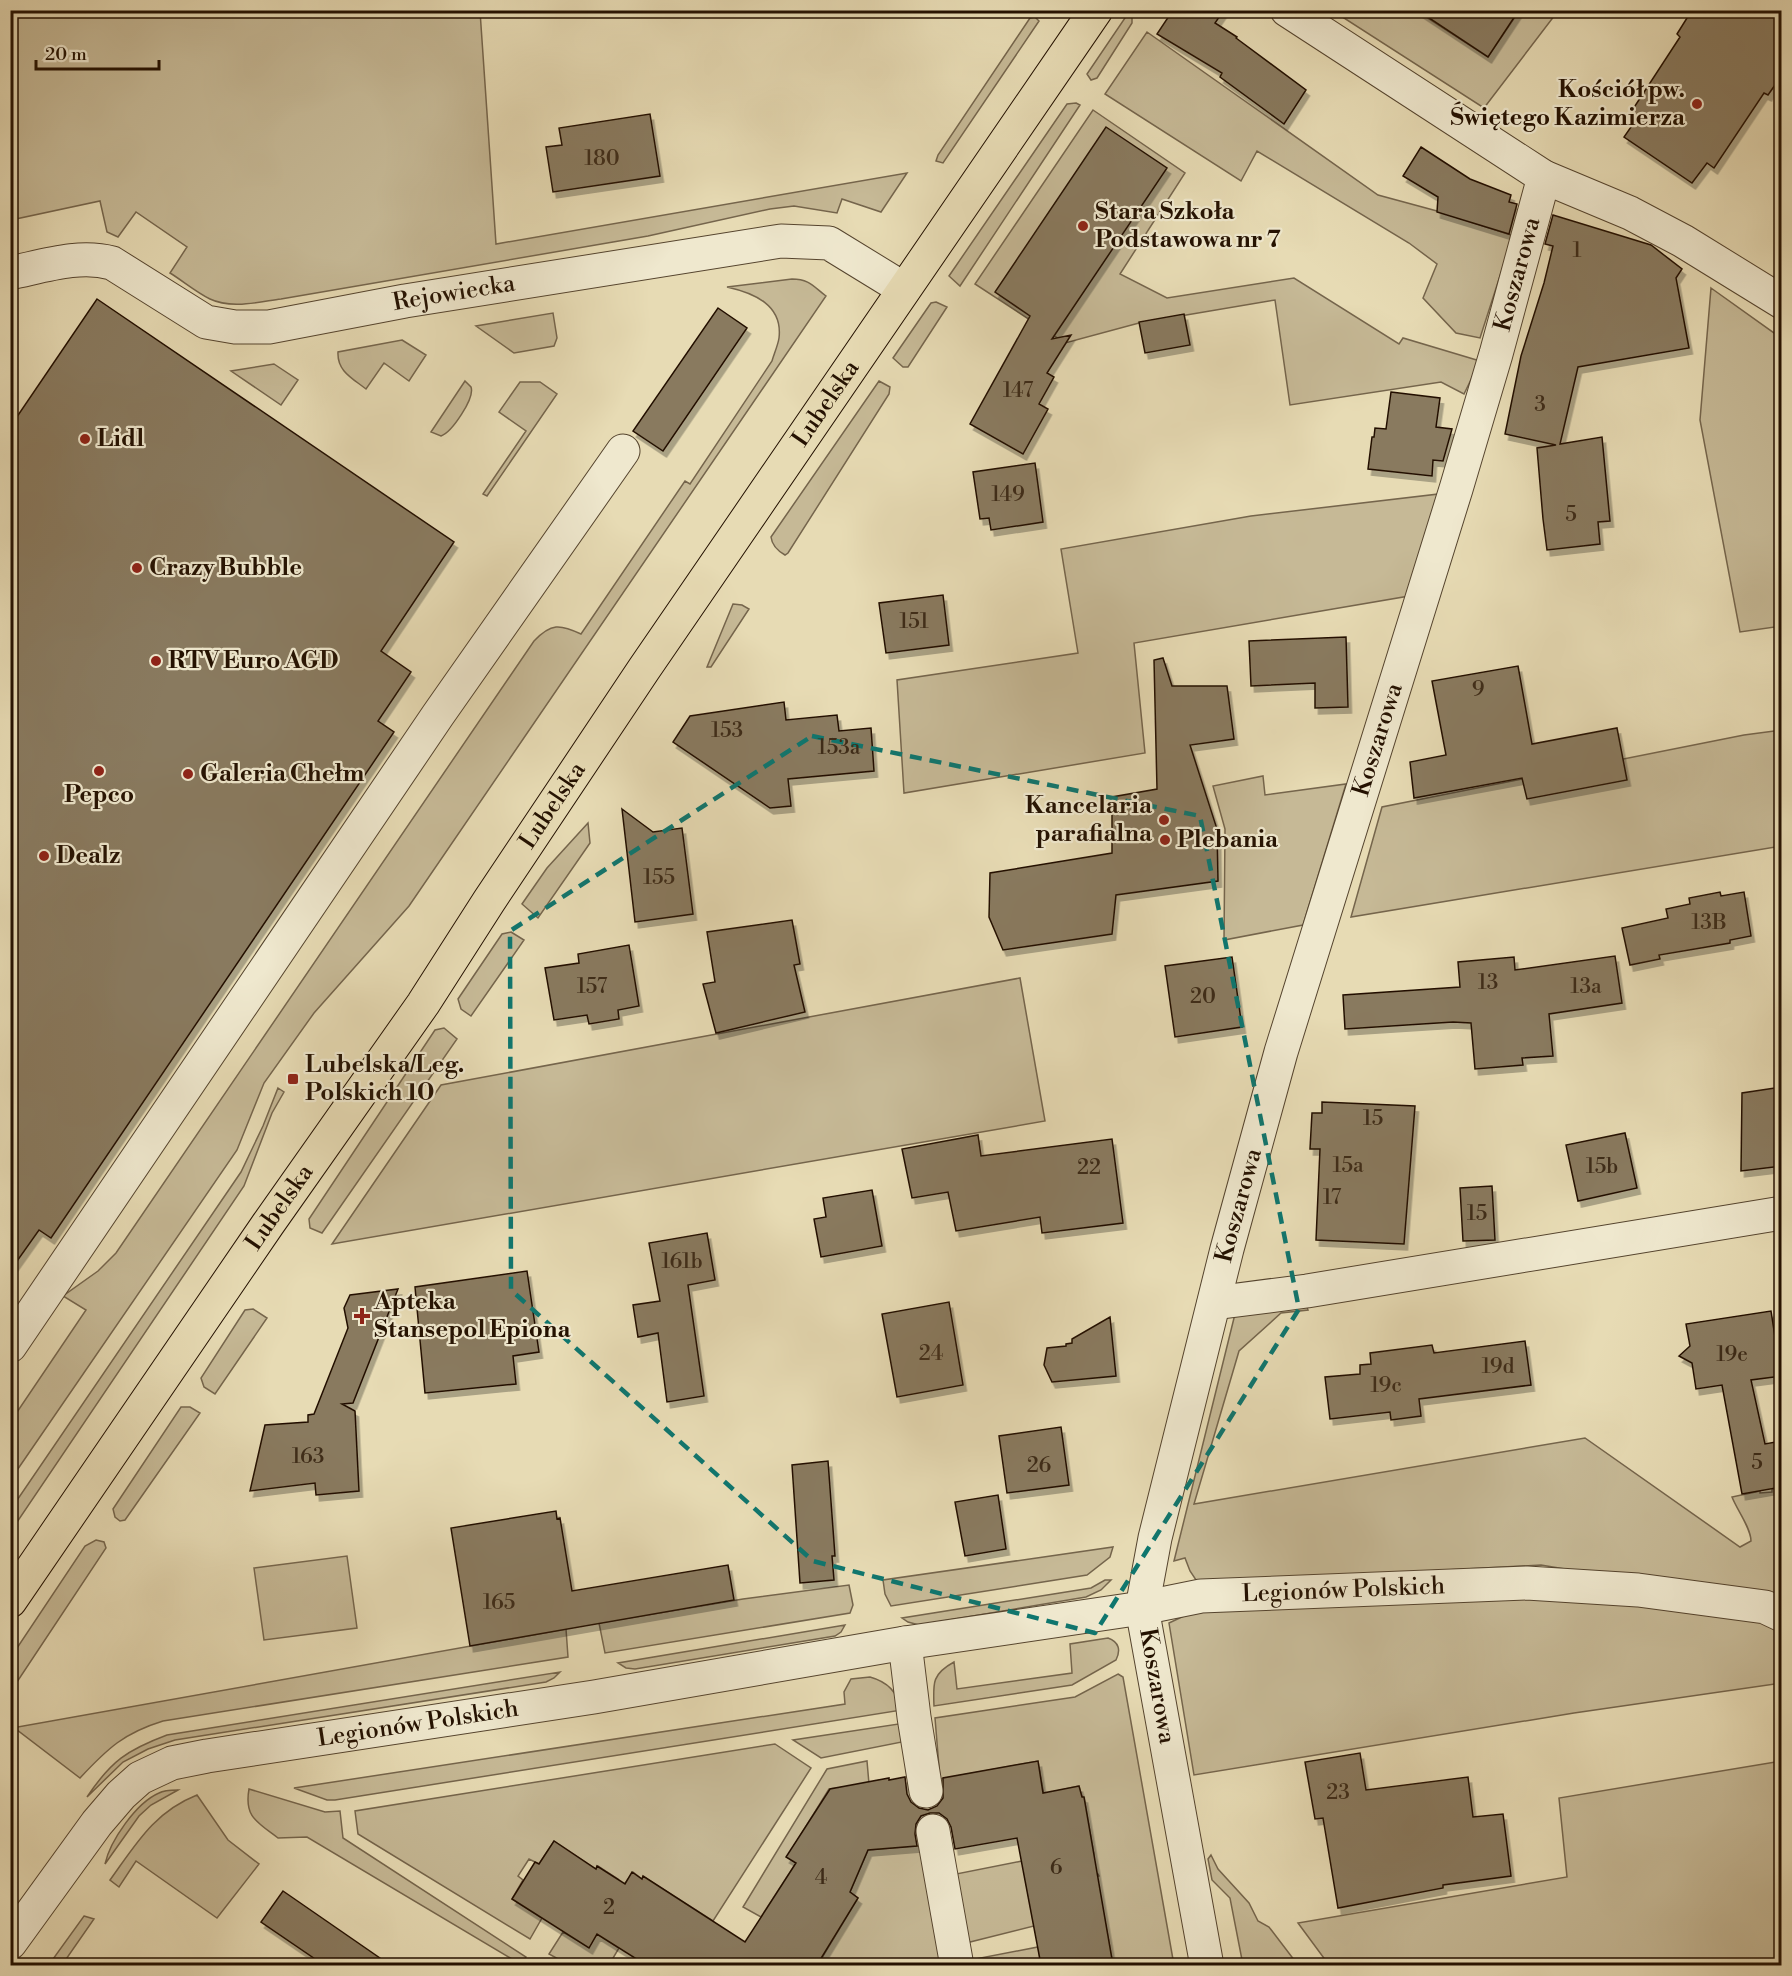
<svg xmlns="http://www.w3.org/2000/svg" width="1792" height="1976" font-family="'Libre Bodoni',serif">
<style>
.green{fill:#c6b996;stroke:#75654c;stroke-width:1.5}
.building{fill:#897a5e;stroke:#241101;stroke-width:1.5;filter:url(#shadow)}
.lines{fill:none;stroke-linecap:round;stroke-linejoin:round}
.minor-casing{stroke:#55442e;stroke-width:35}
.major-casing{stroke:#241101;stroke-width:35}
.minor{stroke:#efe8ce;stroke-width:33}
.major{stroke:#e7dbb4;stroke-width:33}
.marked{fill:none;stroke:#0f766e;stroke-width:4.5;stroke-dasharray:12 8;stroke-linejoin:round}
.poi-dot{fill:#8f2418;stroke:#efe8ce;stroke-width:2}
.labels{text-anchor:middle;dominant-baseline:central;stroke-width:4.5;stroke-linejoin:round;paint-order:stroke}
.number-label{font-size:21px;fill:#3d2b18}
.poi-label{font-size:24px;font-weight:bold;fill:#241101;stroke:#efe8ce;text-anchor:start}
.street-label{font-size:24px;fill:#241101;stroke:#efe8ce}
</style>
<defs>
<filter id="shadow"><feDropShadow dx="3.5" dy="6" stdDeviation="0" flood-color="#0004"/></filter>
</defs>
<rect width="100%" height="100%" fill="#e7dbb4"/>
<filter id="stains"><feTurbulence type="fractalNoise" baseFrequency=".00333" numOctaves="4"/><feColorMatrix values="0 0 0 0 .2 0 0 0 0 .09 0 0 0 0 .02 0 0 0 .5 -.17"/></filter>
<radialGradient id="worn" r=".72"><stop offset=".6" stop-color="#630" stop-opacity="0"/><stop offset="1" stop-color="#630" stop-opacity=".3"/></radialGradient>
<path class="green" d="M 10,11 L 480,11 L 496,244 L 907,173 L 881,212 L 842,199 L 837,213 L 794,206 L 770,209 L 648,236 L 281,299 C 258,302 231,309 210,299 C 196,292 183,281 170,273 L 187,247 L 136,212 L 118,237 L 107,232 L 100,201 L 11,220 Z
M 1333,11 L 1417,11 L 1488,57 L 1519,11 L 1558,11 L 1484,108 Z
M 1129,12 L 1132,16 L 1132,23 L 1097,78 L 1091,80 L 1087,74 Z
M 1035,17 L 1039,21 L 943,163 L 936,161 L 938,155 L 1030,18 Z
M 1147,32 L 1378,195 L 1437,211 L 1511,235 L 1509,248 L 1480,338 L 1456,333 L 1423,298 L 1437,264 L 1409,243 L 1257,151 L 1241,181 L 1105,94 Z
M 1076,103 L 1080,105 L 960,286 L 949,276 L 1067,104 Z
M 1093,110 L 1185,173 L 1120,274 L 1167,298 L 1294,278 L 1399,344 L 1403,338 L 1480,361 L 1464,394 L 1441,382 L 1290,405 L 1275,300 L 1139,323 L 1065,343 L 975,284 Z
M 792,279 C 809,279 813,286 826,296 L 409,906 L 314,1013 L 264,1083 L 237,1150 L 11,1479 L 11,1421 L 86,1310 L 63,1296 L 98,1271 L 116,1253 L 534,641 C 551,623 560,624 581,634 L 685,481 L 690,484 L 772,361 C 774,354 778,345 779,338 C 783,305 754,293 727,287 Z
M 1711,288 L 1781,338 L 1781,626 L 1740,632 L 1700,420 Z
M 936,302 L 947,307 L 908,367 L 903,367 L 893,358 L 931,303 Z
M 553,313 L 557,338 L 554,346 L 514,353 L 476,326 Z
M 402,340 L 426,355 L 409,381 L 384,363 L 366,389 C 352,378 337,371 338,352 Z
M 274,364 L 298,380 L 281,405 L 231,371 Z
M 465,381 L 471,387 C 475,398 452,432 441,436 L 431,432 Z
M 879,381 L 890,387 L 889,394 L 788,553 L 785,555 C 778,551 772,546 771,537 Z
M 520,382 L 540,382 L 557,394 L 487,496 L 483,494 L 526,431 L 499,412 Z
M 1439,494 L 1409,596 L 1134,643 L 1145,753 L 904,793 L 897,680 L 1078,653 L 1061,549 L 1251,516 Z
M 733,604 L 742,605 L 749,609 L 711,667 L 707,667 Z
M 1781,730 L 1781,846 L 1351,917 L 1382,807 L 1744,735 Z
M 1263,776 L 1265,795 L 1346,784 L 1303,925 L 1224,940 L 1225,829 L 1213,786 Z
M 588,823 L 590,843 L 538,918 L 522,904 L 547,868 Z
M 511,932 L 524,940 L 471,1016 L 461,1009 L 458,999 L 502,934 Z
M 1020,978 L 1045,1121 L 332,1244 L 441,1085 Z
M 444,1028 L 457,1039 L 322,1233 L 310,1228 L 309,1219 L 435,1030 Z
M 278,1088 L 284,1092 L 272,1113 L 244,1186 L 11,1531 L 11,1509 L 241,1172 L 263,1126 Z
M 1305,1301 L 1308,1310 L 1281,1313 L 1239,1351 L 1194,1504 L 1585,1438 L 1740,1547 L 1751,1541 C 1751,1528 1737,1510 1732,1497 L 1760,1491 L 1760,1493 L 1772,1492 L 1772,1489 L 1781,1487 L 1781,1605 L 1541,1565 L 1352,1575 L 1200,1586 L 1190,1571 L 1185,1558 L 1174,1561 L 1235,1314 Z
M 253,1309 L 267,1318 L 215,1394 L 204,1387 L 201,1378 L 245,1310 Z
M 181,1407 L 190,1407 L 200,1413 L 125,1520 L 120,1521 L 115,1517 L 113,1509 Z
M 96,1540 L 104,1542 L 106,1548 L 11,1691 L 11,1657 L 85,1546 Z
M 1113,1547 L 1110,1557 L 1087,1575 L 891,1606 L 885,1594 L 883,1580 Z
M 347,1556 L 357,1628 L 264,1640 L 254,1568 Z
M 1105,1580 L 1111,1580 L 1101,1590 L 1086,1597 L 919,1625 L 908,1622 L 902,1618 L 1091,1588 Z
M 849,1585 L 853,1605 L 850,1613 L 605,1653 L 599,1623 L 743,1599 Z
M 1529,1593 L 1763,1621 L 1781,1630 L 1781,1683 L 1574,1713 L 1194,1775 L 1169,1623 L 1203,1607 Z
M 845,1625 L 841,1632 L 835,1636 L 635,1669 L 626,1668 L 618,1663 Z
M 566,1629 L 568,1657 L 163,1721 C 124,1733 108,1748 80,1778 L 17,1730 L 12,1728 Z
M 1108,1638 C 1119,1642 1121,1650 1116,1660 L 1072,1685 L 934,1706 C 933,1683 932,1674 954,1662 L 957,1689 L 1072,1673 L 1070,1644 Z
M 560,1672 L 554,1678 L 546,1682 L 175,1740 L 148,1749 L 123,1762 L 87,1797 C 111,1761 127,1750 167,1735 Z
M 1118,1674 L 1123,1677 L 1174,1965 L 1113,1965 L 1097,1877 L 1099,1876 L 1098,1874 L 1089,1875 L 1094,1855 L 1084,1798 L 1082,1797 L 1079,1786 L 1052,1792 L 1045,1802 L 1038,1761 L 940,1779 L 935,1718 L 1075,1697 Z
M 870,1677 C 888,1682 897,1692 902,1710 L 335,1800 L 327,1800 L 294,1788 L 845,1704 L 844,1692 L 851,1679 Z
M 905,1723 L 907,1741 L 821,1758 L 793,1740 Z
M 775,1744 L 811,1768 L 713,1921 L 644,1877 L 642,1879 L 633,1872 L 623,1886 L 618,1879 L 598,1866 L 596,1869 L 554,1841 L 539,1864 L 529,1859 L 518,1876 L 523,1880 L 512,1899 L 542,1918 L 530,1939 L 358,1834 L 355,1811 Z
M 867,1761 L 869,1784 L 829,1789 L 787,1857 L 796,1863 L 761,1917 L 743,1907 L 827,1769 Z
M 1781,1761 L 1781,1965 L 1329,1965 L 1298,1923 L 1567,1877 L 1559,1798 Z
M 249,1789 L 325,1812 L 340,1811 L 343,1838 L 526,1957 L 522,1965 L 307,1837 L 278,1838 C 257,1822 244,1817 249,1789 Z
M 178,1790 L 151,1805 L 139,1816 L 105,1864 C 110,1841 136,1803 159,1793 C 164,1790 172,1790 178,1790 Z
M 197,1795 L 228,1840 L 259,1864 L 217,1918 L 136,1861 L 119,1887 L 110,1880 C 136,1844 154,1812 197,1795 Z
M 924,1845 L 943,1965 L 817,1966 L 858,1898 L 850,1892 L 868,1850 Z
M 1211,1855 L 1218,1869 L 1249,1903 L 1258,1921 L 1269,1927 L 1298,1965 L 1243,1965 L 1230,1898 L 1212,1880 L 1208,1859 Z
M 1022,1861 L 1034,1926 L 966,1943 L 956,1874 Z
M 84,1916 L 94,1919 L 62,1965 L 56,1965 L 53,1959 Z
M 563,1932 L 589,1947 L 597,1934 L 619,1948 L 609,1965 L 569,1965 L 549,1954 Z
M 1038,1947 L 1041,1965 L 971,1965 L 970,1960 Z"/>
<path class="building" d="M 1173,10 L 1224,10 L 1215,23 L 1237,37 L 1236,38 L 1306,90 L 1284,124 L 1220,77 L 1222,73 L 1157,34 Z
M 1417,10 L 1519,10 L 1488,57 Z
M 1692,10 L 1782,10 L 1782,75 L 1768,95 L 1764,93 L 1714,168 L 1707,163 L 1692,183 L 1624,137 L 1638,117 L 1631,112 L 1680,37 L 1677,34 Z
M 650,114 L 660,176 L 553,192 L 546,147 L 562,145 L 559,128 Z
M 1106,127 L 1167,168 L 1052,339 L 1071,335 L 1047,373 L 1054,377 L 1039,404 L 1048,409 L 1023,454 L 970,424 L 1030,316 L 995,292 Z
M 1421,147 L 1470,179 L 1511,195 L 1509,202 L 1517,204 L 1509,234 L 1437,212 L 1438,197 L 1403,176 Z
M 1553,215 L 1651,245 L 1682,269 L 1676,278 L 1689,348 L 1578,367 L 1560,444 L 1602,437 L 1610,521 L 1598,522 L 1600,544 L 1547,550 L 1543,519 L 1537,448 L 1556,445 L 1505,434 L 1521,356 L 1544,283 L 1553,246 L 1545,244 Z
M 97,299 L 454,542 L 381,651 L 411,672 L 378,721 L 394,732 L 51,1238 L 39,1230 L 10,1271 L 10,427 Z
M 718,308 L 747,328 L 663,451 L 633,431 Z
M 1184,314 L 1190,345 L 1145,353 L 1139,322 Z
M 1391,392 L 1440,398 L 1436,427 L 1452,429 L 1443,461 L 1433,460 L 1432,476 L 1368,469 L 1372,437 L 1374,437 L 1375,428 L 1386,429 Z
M 1035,463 L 1043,522 L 991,530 L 989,518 L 980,519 L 973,472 Z
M 943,595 L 949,645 L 886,653 L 879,603 Z
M 1346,637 L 1348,707 L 1315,708 L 1315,683 L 1251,686 L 1249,641 Z
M 1163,658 L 1172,686 L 1227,686 L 1234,739 L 1190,745 L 1217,829 L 1218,881 L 1116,895 L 1112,934 L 1003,950 L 989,917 L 990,873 L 1112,853 L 1112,797 L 1157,789 L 1154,660 Z
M 1518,666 L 1532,744 L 1617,728 L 1627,780 L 1527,799 L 1522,778 L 1414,798 L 1410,762 L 1446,755 L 1432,681 Z
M 784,702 L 786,720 L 837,715 L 839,731 L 871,728 L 874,771 L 788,779 L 791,806 L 770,808 L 673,742 L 690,716 Z
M 622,809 L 653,832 L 682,828 L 693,914 L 635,922 Z
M 1720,892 L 1721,896 L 1744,892 L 1751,936 L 1730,940 L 1730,943 L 1659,955 L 1660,959 L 1630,965 L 1622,928 L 1668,918 L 1666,909 L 1690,904 L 1689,898 Z
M 792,920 L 800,964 L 794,965 L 805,1012 L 716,1033 L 703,984 L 715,982 L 707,932 Z
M 629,945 L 639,1006 L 618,1010 L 619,1019 L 589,1024 L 587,1015 L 554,1020 L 545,968 L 579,963 L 578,954 Z
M 1615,956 L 1622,1003 L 1549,1014 L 1553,1056 L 1522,1058 L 1523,1065 L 1475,1069 L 1471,1023 L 1453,1022 L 1345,1029 L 1343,995 L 1460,987 L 1458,962 L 1514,957 L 1515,970 Z
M 1232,957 L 1242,1027 L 1175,1037 L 1165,966 Z
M 1782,1087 L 1782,1166 L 1741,1171 L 1742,1093 Z
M 1322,1102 L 1415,1106 L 1404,1244 L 1316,1240 L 1320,1149 L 1310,1149 L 1312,1113 L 1322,1113 Z
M 1625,1133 L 1637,1188 L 1578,1201 L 1566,1145 Z
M 978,1135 L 981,1156 L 1112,1139 L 1123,1223 L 1042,1233 L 1040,1217 L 956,1231 L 948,1192 L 912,1198 L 902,1149 Z
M 1492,1186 L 1495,1240 L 1463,1241 L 1460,1188 Z
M 872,1190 L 882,1246 L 821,1257 L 814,1219 L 826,1217 L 823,1198 Z
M 707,1233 L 715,1280 L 688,1285 L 704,1396 L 667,1402 L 658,1333 L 638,1337 L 633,1305 L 660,1301 L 649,1243 Z
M 527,1271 L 539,1352 L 513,1356 L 516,1384 L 425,1393 L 415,1287 Z
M 398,1289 L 353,1403 L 342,1404 L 355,1411 L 359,1491 L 316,1495 L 315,1483 L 250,1491 L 265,1425 L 308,1422 L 308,1415 L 314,1414 L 348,1328 L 344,1308 L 350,1295 Z
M 949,1302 L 963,1385 L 897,1397 L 882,1314 Z
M 1771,1311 L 1781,1376 L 1751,1380 L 1765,1444 L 1782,1441 L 1782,1487 L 1742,1494 L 1722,1385 L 1696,1389 L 1692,1363 L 1679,1356 L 1690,1346 L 1686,1324 Z
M 1110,1317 L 1116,1376 L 1052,1382 L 1044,1365 L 1047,1348 L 1066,1346 L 1066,1344 L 1072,1343 L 1072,1339 Z
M 1525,1341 L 1531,1385 L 1419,1399 L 1421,1416 L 1391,1420 L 1390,1412 L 1330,1419 L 1325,1377 L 1360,1374 L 1360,1365 L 1371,1364 L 1370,1353 L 1432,1345 L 1434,1353 Z
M 1061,1427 L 1069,1485 L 1007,1493 L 999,1436 Z
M 828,1461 L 835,1556 L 832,1556 L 834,1580 L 800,1583 L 792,1465 Z
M 998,1495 L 1006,1549 L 965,1556 L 955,1502 Z
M 556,1511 L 557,1519 L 560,1518 L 572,1591 L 728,1565 L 734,1600 L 470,1646 L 451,1528 Z
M 1360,1753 L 1366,1790 L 1468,1777 L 1473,1817 L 1503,1814 L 1511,1876 L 1443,1885 L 1443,1888 L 1338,1908 L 1323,1818 L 1315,1819 L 1305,1762 Z
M 1038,1761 L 1043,1793 L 1079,1786 L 1082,1797 L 1084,1797 L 1113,1965 L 1041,1965 L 1017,1838 L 955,1849 L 951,1827 L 947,1819 L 939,1813 L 930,1813 L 921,1816 L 916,1824 L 915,1834 L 917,1846 L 868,1850 L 850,1892 L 858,1898 L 817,1965 L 646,1965 L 597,1934 L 589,1948 L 512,1899 L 535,1862 L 539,1864 L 554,1841 L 596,1869 L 597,1866 L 625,1884 L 632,1872 L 642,1879 L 643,1876 L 745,1942 L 796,1863 L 786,1857 L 830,1789 L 889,1778 L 889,1780 L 905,1777 L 907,1794 L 911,1802 L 919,1808 L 928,1810 L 937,1806 L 943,1798 L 943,1778 Z
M 283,1891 L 390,1965 L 324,1965 L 261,1922 Z"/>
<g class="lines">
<defs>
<g id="minor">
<path d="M 1287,10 L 1544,177 L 1630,213 L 1683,241 L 1782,302"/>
<path id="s1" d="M 10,273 C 44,266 79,254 112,263 L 206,322 L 235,327 L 269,327 L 405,301 L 781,241 L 829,243 L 904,289"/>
<path d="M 1214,1303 L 1307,1291 L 1782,1213"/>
<path d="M 10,1346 L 438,715 L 623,451"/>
<path d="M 905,1643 L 914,1717 L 926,1791"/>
<path d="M 933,1831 L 957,1966"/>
<path id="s2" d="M 10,1943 L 97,1823 L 121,1795 L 140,1778 L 172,1763 L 207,1756 L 594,1697 L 905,1643 L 1142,1608 L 1201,1596 L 1527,1583 L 1638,1590 L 1765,1607 L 1782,1615"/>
<path id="s3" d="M 1207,1966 L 1142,1608 L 1155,1538 L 1227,1249 L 1281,1052 L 1456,489 L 1496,354 L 1544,177"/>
</g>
<g id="major">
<path id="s4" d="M 10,1601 L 268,1224 L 423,1004 L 489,901 L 644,669 L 1096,10"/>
</g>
</defs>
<use href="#minor" class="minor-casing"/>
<use href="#major" class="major-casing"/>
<use href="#minor" class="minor"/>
<use href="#major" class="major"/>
</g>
<path class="marked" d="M 812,736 L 1200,816 L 1299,1309 L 1095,1633 L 813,1561 L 511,1290 L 510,931 Z"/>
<g class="poi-dot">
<circle cx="1697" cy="104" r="6"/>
<circle cx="1083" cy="226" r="6"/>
<circle cx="85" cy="439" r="6"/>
<circle cx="137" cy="568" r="6"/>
<circle cx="156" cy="661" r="6"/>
<circle cx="99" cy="771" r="6"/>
<circle cx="188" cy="774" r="6"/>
<circle cx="1164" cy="820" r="6"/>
<circle cx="1165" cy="840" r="6"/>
<circle cx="44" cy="856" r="6"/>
<rect x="287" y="1073" width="12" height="12" rx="3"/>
<path d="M359 1307h6v6h6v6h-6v6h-6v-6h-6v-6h6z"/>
</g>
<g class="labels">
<g class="number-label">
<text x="602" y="159">180</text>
<text x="1577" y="251">1</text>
<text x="1018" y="391">147</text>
<text x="1540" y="405">3</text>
<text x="1008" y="495">149</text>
<text x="1571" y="515">5</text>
<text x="914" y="622">151</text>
<text x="1478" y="690">9</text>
<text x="727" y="731">153</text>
<text x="839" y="748">153a</text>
<text x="659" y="878">155</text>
<text x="1709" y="923">13B</text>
<text x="1488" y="983">13</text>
<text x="592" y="987">157</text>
<text x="1586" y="987">13a</text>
<text x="1203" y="997">20</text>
<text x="1373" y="1119">15</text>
<text x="1348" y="1166">15a</text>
<text x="1602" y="1167">15b</text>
<text x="1089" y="1168">22</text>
<text x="1332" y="1198">17</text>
<text x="1477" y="1214">15</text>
<text x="682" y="1262">161b</text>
<text x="931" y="1354">24</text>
<text x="1732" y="1355">19e</text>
<text x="1498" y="1367">19d</text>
<text x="1386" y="1386">19c</text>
<text x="308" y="1457">163</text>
<text x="1757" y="1463">5</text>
<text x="1039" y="1466">26</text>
<text x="499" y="1603">165</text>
<text x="1338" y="1793">23</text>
<text x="1056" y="1868">6</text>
<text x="821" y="1878">4</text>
<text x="609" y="1908">2</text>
</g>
<g class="poi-label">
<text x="1685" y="90" text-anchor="end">Kościół pw.<tspan x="1685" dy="28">Świętego Kazimierza</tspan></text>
<text x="1095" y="212">Stara Szkoła<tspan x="1095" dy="28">Podstawowa nr 7</tspan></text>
<text x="97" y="439">Lidl</text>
<text x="149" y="568">Crazy Bubble</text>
<text x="168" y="661">RTV Euro AGD</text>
<text x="200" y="774">Galeria Chełm</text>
<text x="99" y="795" text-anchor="middle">Pepco</text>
<text x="1152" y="806" text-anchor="end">Kancelaria<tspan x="1152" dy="28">parafialna</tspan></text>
<text x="1177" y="840">Plebania</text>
<text x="56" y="856">Dealz</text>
<text x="305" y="1065">Lubelska/Leg.<tspan x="305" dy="28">Polskich 10</tspan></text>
<text x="374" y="1302">Apteka<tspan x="374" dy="28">Stansepol Epiona</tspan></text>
</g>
<g class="street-label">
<text stroke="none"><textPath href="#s3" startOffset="1750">Koszarowa</textPath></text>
<text stroke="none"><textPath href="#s1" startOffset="466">Rejowiecka</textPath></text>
<text stroke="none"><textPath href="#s4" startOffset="1449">Lubelska</textPath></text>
<text stroke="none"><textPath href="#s3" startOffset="1264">Koszarowa</textPath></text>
<text stroke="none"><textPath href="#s4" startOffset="963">Lubelska</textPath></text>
<text stroke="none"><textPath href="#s3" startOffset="778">Koszarowa</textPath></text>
<text stroke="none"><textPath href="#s4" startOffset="477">Lubelska</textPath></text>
<text stroke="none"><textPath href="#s2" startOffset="1431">Legionów Polskich</textPath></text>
<text transform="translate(1157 1686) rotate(80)">Koszarowa</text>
<text stroke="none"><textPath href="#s2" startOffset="495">Legionów Polskich</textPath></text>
</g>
</g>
<rect width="1792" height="1976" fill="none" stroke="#e7dbb4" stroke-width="36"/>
<rect x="12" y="12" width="1768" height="1952" fill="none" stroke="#241101" stroke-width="3"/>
<rect x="18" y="18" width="1756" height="1940" fill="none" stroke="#241101" stroke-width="1.5"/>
<path d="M36 60v9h123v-9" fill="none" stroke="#241101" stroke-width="3"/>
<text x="45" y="60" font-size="18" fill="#241101" stroke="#efe8ce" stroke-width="4.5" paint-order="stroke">20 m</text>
<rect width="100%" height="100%" filter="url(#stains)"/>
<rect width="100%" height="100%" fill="url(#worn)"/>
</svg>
